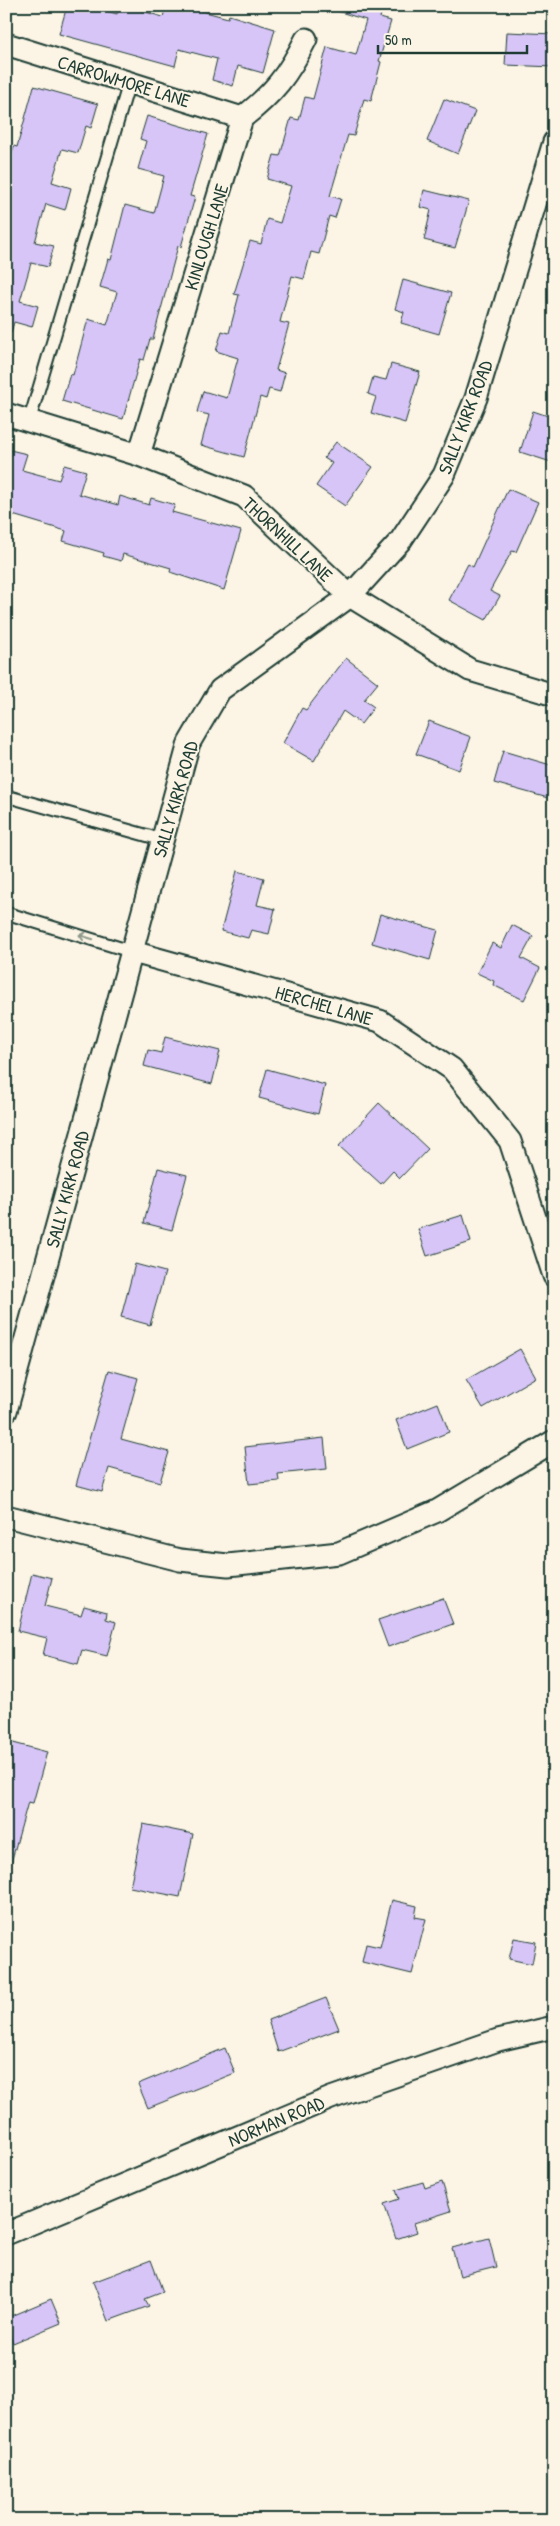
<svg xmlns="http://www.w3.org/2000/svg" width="560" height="2526" font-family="'Patrick Hand',sans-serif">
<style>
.building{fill:#d7c5f7;stroke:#1f3d34}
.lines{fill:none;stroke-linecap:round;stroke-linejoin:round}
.lane-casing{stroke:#1f3d34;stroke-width:15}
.street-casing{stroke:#1f3d34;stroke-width:25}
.lane{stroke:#fcf5e5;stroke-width:11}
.street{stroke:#fcf5e5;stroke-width:21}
.oneway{stroke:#8e998c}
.labels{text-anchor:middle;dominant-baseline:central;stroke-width:4;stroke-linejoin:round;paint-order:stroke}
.street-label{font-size:19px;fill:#1f3d34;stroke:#fcf5e5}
</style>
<rect width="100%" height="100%" fill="#fcf5e5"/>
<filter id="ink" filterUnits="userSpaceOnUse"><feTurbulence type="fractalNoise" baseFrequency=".02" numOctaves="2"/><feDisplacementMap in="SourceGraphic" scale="10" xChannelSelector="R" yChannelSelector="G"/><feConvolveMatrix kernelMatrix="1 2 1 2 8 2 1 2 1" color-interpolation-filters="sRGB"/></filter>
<g filter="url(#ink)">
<path class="building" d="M 67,6 L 89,6 L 117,14 L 119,6 L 125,6 L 163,17 L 166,6 L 183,6 L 228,18 L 229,15 L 275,29 L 263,73 L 238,66 L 233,86 L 212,80 L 217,59 L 179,49 L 175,66 L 59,34 Z
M 334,6 L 383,6 L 380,18 L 391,21 L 379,61 L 381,62 L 371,101 L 364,99 L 354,136 L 348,135 L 330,196 L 341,199 L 335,218 L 329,216 L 319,254 L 311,252 L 304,279 L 292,276 L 280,322 L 289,324 L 276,370 L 285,373 L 280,392 L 269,389 L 266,399 L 260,397 L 244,457 L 201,445 L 209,415 L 197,412 L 203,391 L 227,398 L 238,358 L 216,351 L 222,331 L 229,333 L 239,295 L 234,294 L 250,241 L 261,244 L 267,219 L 280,223 L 291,186 L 267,179 L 274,155 L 280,156 L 291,118 L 299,120 L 305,97 L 313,99 L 327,47 L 356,55 L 366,20 L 334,10 Z
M 507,32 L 554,34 L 554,67 L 505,65 Z
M 34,86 L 98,104 L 91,128 L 86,126 L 78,153 L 62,149 L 52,182 L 71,188 L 65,210 L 46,204 L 35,242 L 54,246 L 48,267 L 31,263 L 20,301 L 38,306 L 32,327 L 14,322 L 11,333 L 6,333 L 6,173 L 14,146 L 17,147 Z
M 444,99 L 475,111 L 458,154 L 427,141 Z
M 147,116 L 208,134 L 190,196 L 195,197 L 181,247 L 178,246 L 153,339 L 150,339 L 144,360 L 140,359 L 123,419 L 62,401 L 70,374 L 73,375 L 88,319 L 107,325 L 117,292 L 100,287 L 108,259 L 111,260 L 125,205 L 154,213 L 164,176 L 138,169 L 146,141 L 140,139 Z
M 424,190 L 469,201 L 455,248 L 424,240 L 431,210 L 420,207 Z
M 403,280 L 451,293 L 439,334 L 401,323 L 404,312 L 395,309 Z
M 391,364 L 420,372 L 405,423 L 371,413 L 376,397 L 368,394 L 373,377 L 386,380 Z
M 533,411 L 554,418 L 554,463 L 520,452 Z
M 336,442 L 373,467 L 345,506 L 316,486 L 332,463 L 324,458 Z
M 6,449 L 27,454 L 22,470 L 59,480 L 64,465 L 86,471 L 79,494 L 118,505 L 120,496 L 149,505 L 151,498 L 175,505 L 172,512 L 241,531 L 224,590 L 170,572 L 171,568 L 123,554 L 121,561 L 103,556 L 104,553 L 63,541 L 66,531 L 6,513 Z
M 508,489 L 538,502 L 516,552 L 512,551 L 490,591 L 500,596 L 486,620 L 449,600 L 468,564 L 473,567 Z
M 346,658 L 378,683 L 364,700 L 374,707 L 361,724 L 343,711 L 314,761 L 283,743 L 302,708 L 306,710 Z
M 429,721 L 471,737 L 459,770 L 416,754 Z
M 503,751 L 554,766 L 554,779 L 548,798 L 494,783 Z
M 237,871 L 264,878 L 257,905 L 275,909 L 269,934 L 251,930 L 248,938 L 221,931 Z
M 380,914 L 438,930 L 430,960 L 372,943 Z
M 512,925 L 533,936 L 521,958 L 540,968 L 524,1000 L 493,985 L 494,981 L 477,973 L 492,943 L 501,948 Z
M 165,1037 L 220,1051 L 212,1084 L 144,1066 L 148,1050 L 161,1053 Z
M 267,1069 L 325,1085 L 318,1114 L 259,1098 Z
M 379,1103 L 428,1149 L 400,1178 L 393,1171 L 381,1184 L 339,1146 Z
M 158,1168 L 187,1175 L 172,1230 L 144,1223 Z
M 463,1215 L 471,1242 L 427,1256 L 418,1229 Z
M 135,1264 L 165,1272 L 150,1325 L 121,1317 Z
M 520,1349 L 536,1377 L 483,1408 L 466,1380 Z
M 109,1370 L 138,1378 L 121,1439 L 169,1452 L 160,1482 L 109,1468 L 102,1492 L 76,1485 Z
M 438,1403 L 449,1432 L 407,1449 L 396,1420 Z
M 324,1438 L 327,1469 L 278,1474 L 279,1481 L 249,1484 L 245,1447 Z
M 32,1573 L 52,1578 L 45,1606 L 81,1615 L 84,1606 L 107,1612 L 106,1619 L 116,1622 L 107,1656 L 82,1650 L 78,1664 L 43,1655 L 47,1638 L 18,1631 Z
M 443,1598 L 453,1624 L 388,1647 L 378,1620 Z
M 6,1741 L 47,1752 L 33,1803 L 28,1802 L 11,1863 L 6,1862 Z
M 143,1824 L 193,1834 L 180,1897 L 130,1887 Z
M 392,1900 L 417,1906 L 415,1917 L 426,1919 L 412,1974 L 362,1962 L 366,1944 L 380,1947 Z
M 514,1938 L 536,1942 L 532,1964 L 509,1959 Z
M 326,1998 L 339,2029 L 278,2052 L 268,2020 Z
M 225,2048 L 235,2073 L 148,2108 L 138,2084 Z
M 423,2182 L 425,2188 L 442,2182 L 451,2211 L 414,2223 L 417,2232 L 396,2239 L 384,2204 L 399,2199 L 396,2190 Z
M 489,2238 L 496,2267 L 460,2276 L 452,2248 Z
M 151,2260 L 163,2292 L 145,2299 L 149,2306 L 108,2321 L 93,2282 Z
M 51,2299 L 61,2323 L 13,2343 L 6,2326 L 6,2318 Z"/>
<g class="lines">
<defs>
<path id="lane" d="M 29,422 L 129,83
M 6,796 L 163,840
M 6,913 L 133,952"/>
<path id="street" d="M 6,44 L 242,118
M 6,414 L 139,455 L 244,496 L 350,596 L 470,670 L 554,695
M 139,455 L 242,118 C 274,93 288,75 306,39
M 133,952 L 380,1021 L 452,1069 L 510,1141 L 554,1276
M 6,1411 L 189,743 L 220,690 L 350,596 L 401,540 L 444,475 L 476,398 L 554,142
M 6,1516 L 180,1560 L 228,1565 L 339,1553 L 437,1511 L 554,1441
M 6,2234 L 331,2098 L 498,2040 L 554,2027"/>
</defs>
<use href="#lane" class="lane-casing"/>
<use href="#street" class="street-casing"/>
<use href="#lane" class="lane"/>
<use href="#street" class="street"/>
</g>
<defs><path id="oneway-shaft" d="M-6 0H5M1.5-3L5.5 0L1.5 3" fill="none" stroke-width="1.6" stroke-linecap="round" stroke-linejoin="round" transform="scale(1.25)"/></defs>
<use class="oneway" href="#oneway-shaft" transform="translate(86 937) rotate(-163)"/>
</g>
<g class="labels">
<g class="street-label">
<text transform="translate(124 81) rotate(17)">CARROWMORE LANE</text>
<text transform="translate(206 237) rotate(-73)">KINLOUGH LANE</text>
<text transform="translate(465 417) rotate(-69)">SALLY KIRK ROAD</text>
<text transform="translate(288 539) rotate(43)">THORNHILL LANE</text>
<text transform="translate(175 799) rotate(-74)">SALLY KIRK ROAD</text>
<text transform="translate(324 1005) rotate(16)">HERCHEL LANE</text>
<text transform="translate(67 1189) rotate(-75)">SALLY KIRK ROAD</text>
<text transform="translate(276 2121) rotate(-23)">NORMAN ROAD</text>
</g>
</g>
<rect width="560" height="2526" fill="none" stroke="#fcf5e5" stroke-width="25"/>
<rect x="12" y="12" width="535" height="2501" fill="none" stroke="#1f3d34" stroke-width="2" filter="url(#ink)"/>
<path d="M378 45v8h149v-8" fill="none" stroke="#1f3d34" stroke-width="2.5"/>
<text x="385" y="45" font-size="15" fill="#1f3d34" stroke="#fcf5e5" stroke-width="4" paint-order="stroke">50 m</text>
</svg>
